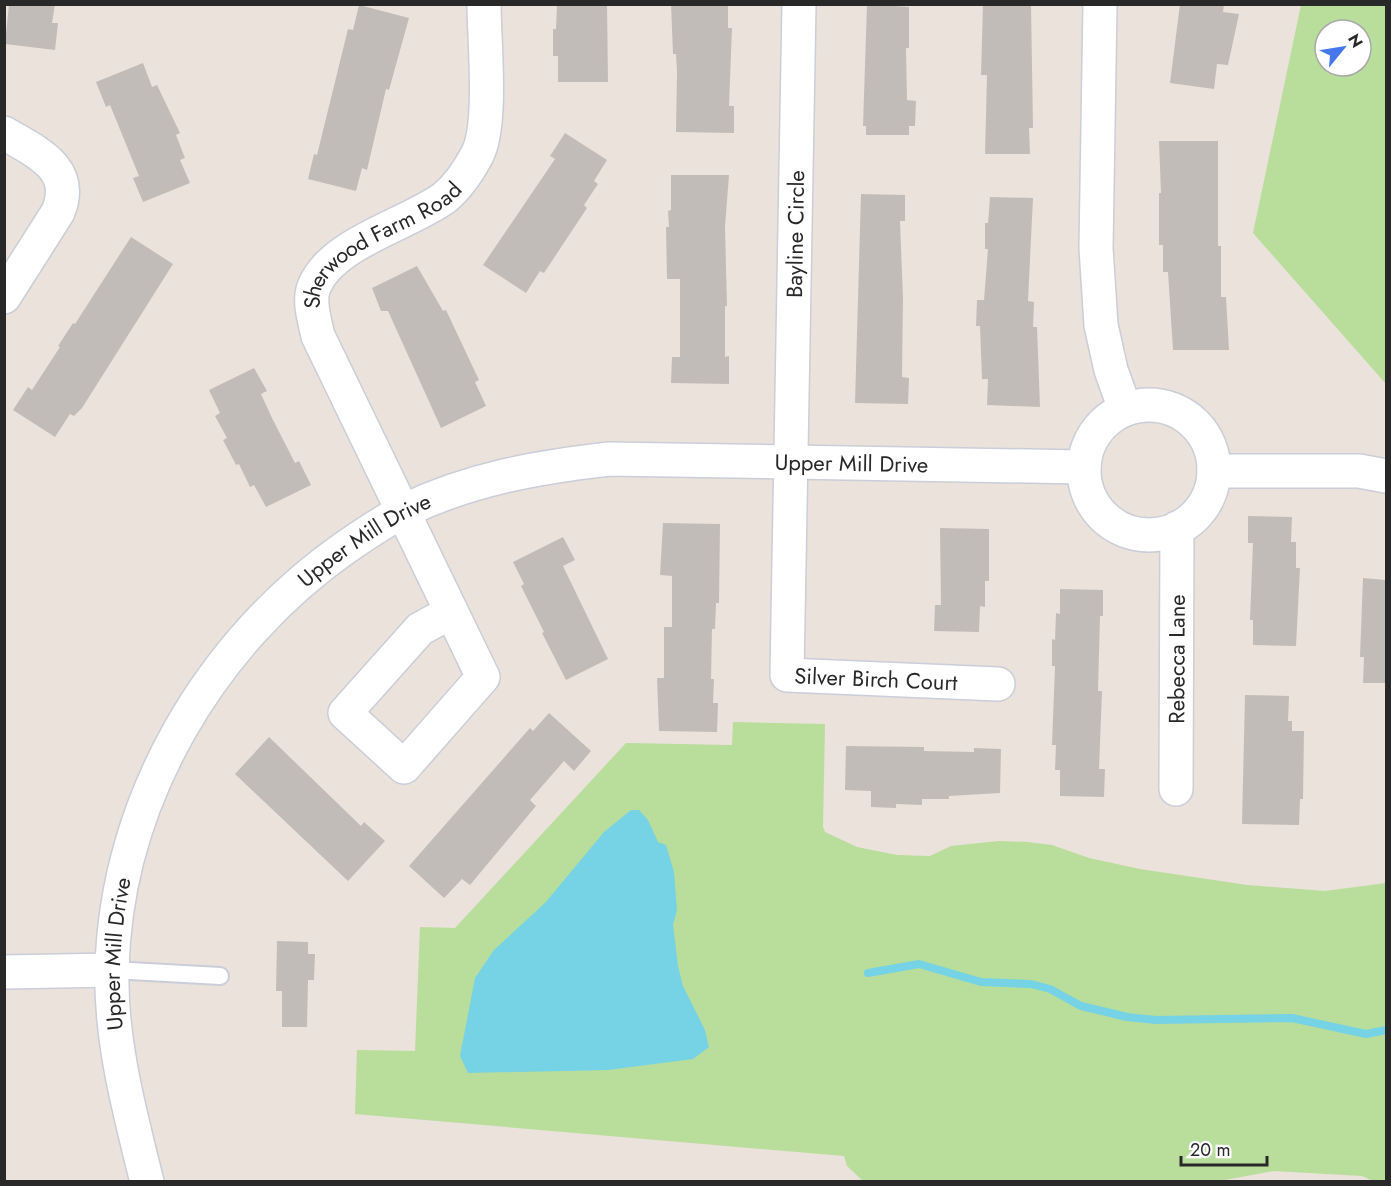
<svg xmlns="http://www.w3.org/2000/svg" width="1391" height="1186" font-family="Jost,sans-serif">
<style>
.green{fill:#b9dd9b;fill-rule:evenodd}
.water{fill:#75d3e5}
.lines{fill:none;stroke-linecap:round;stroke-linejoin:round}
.stream{stroke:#75d3e5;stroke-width:8}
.building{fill:#c2bcb8}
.service-casing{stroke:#caced9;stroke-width:20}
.minor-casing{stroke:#caced9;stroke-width:36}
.service{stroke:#fff;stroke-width:16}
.minor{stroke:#fff;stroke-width:33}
.labels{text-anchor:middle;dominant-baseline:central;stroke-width:4.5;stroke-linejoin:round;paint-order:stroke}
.street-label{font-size:22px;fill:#282828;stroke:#fff}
</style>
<rect width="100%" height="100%" fill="#eae2db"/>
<path class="green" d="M 1301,5 L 1386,5 L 1386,384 L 1253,233 ZM 1325,30 L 1361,30 L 1361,66 L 1325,66 Z
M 733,722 L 825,724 L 823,827 L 825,832 L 857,847 L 897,855 L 930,856 L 951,846 L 999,841 L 1027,842 L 1052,845 L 1089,858 L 1140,869 L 1247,885 L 1325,891 L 1386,883 L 1386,1181 L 1373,1181 L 1362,1176 L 1274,1171 L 1214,1182 L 863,1181 L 847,1166 L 844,1156 L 355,1114 L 357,1050 L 415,1051 L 420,927 L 455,928 L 626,743 L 732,745 Z"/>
<path class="water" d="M 631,810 L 639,810 L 648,820 L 658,842 L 666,845 L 674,872 L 677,910 L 673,925 L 678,966 L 683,986 L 705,1030 L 709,1047 L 693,1059 L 608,1070 L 468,1073 L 460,1056 L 475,978 L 494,950 L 545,903 L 604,832 Z"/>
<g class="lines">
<path class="stream" d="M 868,973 L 919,964 L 981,982 L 1031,984 L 1050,989 L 1081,1006 L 1127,1017 L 1156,1020 L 1292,1018 L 1366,1034 L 1386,1030"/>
</g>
<path class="building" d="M 9,4 L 55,4 L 52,23 L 58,23 L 55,50 L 5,44 Z
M 557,4 L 607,4 L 608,82 L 558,82 L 558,56 L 553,56 L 553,29 L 556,29 Z
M 671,4 L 728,4 L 728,28 L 732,28 L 729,106 L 734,106 L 734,133 L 676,132 L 677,71 L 676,54 L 673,54 Z
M 867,4 L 909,7 L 909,48 L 906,48 L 907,100 L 916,101 L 915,126 L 909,126 L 909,135 L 866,135 L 866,126 L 863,126 Z
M 983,4 L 1031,4 L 1033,128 L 1029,128 L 1030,154 L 985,154 L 987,75 L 981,75 Z
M 1180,4 L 1224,4 L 1223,12 L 1239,14 L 1228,65 L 1217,64 L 1214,89 L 1170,83 Z
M 359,5 L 409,18 L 389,90 L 386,89 L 367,170 L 362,168 L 356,191 L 308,179 L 314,154 L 317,155 L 348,29 L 353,30 Z
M 143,63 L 152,87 L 157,85 L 180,133 L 176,135 L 185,158 L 180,160 L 190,183 L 143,202 L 133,178 L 139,176 L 110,105 L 106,107 L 96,82 Z
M 565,133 L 607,160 L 594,181 L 598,184 L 584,205 L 587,208 L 544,273 L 540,271 L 526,293 L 483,265 L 555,159 L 550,156 Z
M 1159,141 L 1218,141 L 1218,246 L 1221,246 L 1221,297 L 1226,297 L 1229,350 L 1173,350 L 1168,272 L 1163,272 L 1163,245 L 1159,245 L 1159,193 L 1161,193 Z
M 671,175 L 729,175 L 725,227 L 727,306 L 725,306 L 725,357 L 729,356 L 729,384 L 671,383 L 672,357 L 680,357 L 680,279 L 667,279 L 666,227 L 669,227 L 668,211 L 671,210 Z
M 861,194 L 905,195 L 905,221 L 900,221 L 903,298 L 902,377 L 909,378 L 908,404 L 855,403 Z
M 990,197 L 1033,198 L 1028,301 L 1034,302 L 1033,327 L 1037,327 L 1040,407 L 987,405 L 988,379 L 982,379 L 980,326 L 976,326 L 977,300 L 984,300 L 988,249 L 985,249 L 985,223 L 988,223 Z
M 131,237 L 173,264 L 82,408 L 74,416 L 70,414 L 55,437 L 13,410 L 28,387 L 32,390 L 60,347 L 58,346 L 73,323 L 75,324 Z
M 417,266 L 443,311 L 446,310 L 479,380 L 475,382 L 486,406 L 441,428 L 388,311 L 381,311 L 372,288 Z
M 254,368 L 267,391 L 261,394 L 272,418 L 295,463 L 299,461 L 311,485 L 266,507 L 254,485 L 250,487 L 239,464 L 236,465 L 223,440 L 227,438 L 215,416 L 220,413 L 209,390 Z
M 1248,516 L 1292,517 L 1291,542 L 1296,542 L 1296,568 L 1300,568 L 1296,646 L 1253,645 L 1253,620 L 1250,620 L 1253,543 L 1248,543 Z
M 663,523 L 720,524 L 719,603 L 716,603 L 715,629 L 712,629 L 711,679 L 714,679 L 713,703 L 718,703 L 717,732 L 659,731 L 657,678 L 664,678 L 664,627 L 672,627 L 672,576 L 660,575 Z
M 940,528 L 989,529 L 989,581 L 985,581 L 985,607 L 980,606 L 979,632 L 934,631 L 935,605 L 941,605 Z
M 563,537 L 575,560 L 563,566 L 608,659 L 566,680 L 542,633 L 544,632 L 521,586 L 524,584 L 513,562 Z
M 1363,578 L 1386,580 L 1386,683 L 1363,683 L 1364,657 L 1360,657 Z
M 1060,589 L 1103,590 L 1103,616 L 1100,616 L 1098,691 L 1102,691 L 1099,769 L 1105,769 L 1104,797 L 1060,796 L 1060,770 L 1055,770 L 1056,745 L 1052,745 L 1055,666 L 1052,666 L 1052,639 L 1055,640 L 1056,613 L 1060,614 Z
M 1245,695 L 1289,696 L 1288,721 L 1292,721 L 1292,731 L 1304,731 L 1303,799 L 1300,799 L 1299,825 L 1242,824 Z
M 549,713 L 591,751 L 574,771 L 564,761 L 530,800 L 536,806 L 470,885 L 462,879 L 444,898 L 409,866 L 530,728 L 533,731 Z
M 269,737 L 361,826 L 364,822 L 385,841 L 348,881 L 235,774 Z
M 846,746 L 924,747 L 924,751 L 974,752 L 974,748 L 1001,749 L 1000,793 L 949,796 L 949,799 L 922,799 L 922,805 L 896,804 L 896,808 L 871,807 L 871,791 L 845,790 Z
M 277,941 L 308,942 L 308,954 L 315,954 L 314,980 L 308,980 L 307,1027 L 282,1027 L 282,991 L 276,991 Z"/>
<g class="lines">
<defs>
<path id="service" d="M 112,970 L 220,976"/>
<g id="minor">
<path id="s1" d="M 799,4 L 787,675 L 998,684"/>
<path d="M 1100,4 L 1096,248 L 1101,325 L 1111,370 L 1125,409"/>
<path d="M 4,133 C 36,152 76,168 58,212 L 4,297"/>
<circle cx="1149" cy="470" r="65"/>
<path d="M 1214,471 L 1359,471 L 1386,476"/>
<path id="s2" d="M 451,612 L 420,629 L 345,713 L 404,767 L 483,677 L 318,336 C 315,322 308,301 314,287 C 331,243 407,225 444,198 C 458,187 469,170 477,155 C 493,125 484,41 484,4"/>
<path id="s3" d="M 1176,789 L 1177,528"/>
<path d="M 4,972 L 112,970"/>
<path id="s4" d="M 147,1182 C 130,1113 110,1041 112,969 C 116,801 210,642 346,547 C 365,534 385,520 406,510 C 470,479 538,467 609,459 L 1084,467"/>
</g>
</defs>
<use href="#service" class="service-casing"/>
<use href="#minor" class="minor-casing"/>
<use href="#service" class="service"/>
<use href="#minor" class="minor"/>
</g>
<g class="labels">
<g class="street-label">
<text transform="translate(795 234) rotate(-89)">Bayline Circle</text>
<text stroke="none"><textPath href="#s2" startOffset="855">Sherwood Farm Road</textPath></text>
<text stroke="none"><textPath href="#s4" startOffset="1240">Upper Mill Drive</textPath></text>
<text stroke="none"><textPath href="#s4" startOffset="736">Upper Mill Drive</textPath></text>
<text stroke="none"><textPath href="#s3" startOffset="130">Rebecca Lane</textPath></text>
<text stroke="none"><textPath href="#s1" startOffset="760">Silver Birch Court</textPath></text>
<text stroke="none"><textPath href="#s4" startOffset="232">Upper Mill Drive</textPath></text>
</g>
</g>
<rect width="1391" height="1186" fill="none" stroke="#282828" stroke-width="12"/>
<g transform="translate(1343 48) rotate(60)"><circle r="28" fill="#ffffff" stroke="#a9a9a9" stroke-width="1.5"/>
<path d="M0-4.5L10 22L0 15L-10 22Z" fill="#4678ec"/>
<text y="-9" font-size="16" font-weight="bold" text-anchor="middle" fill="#282828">N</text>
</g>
<path d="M1181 1156v9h86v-9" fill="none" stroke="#282828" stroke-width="3"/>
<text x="1190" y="1156" font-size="18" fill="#282828" stroke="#ffffff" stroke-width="4.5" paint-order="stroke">20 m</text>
</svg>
